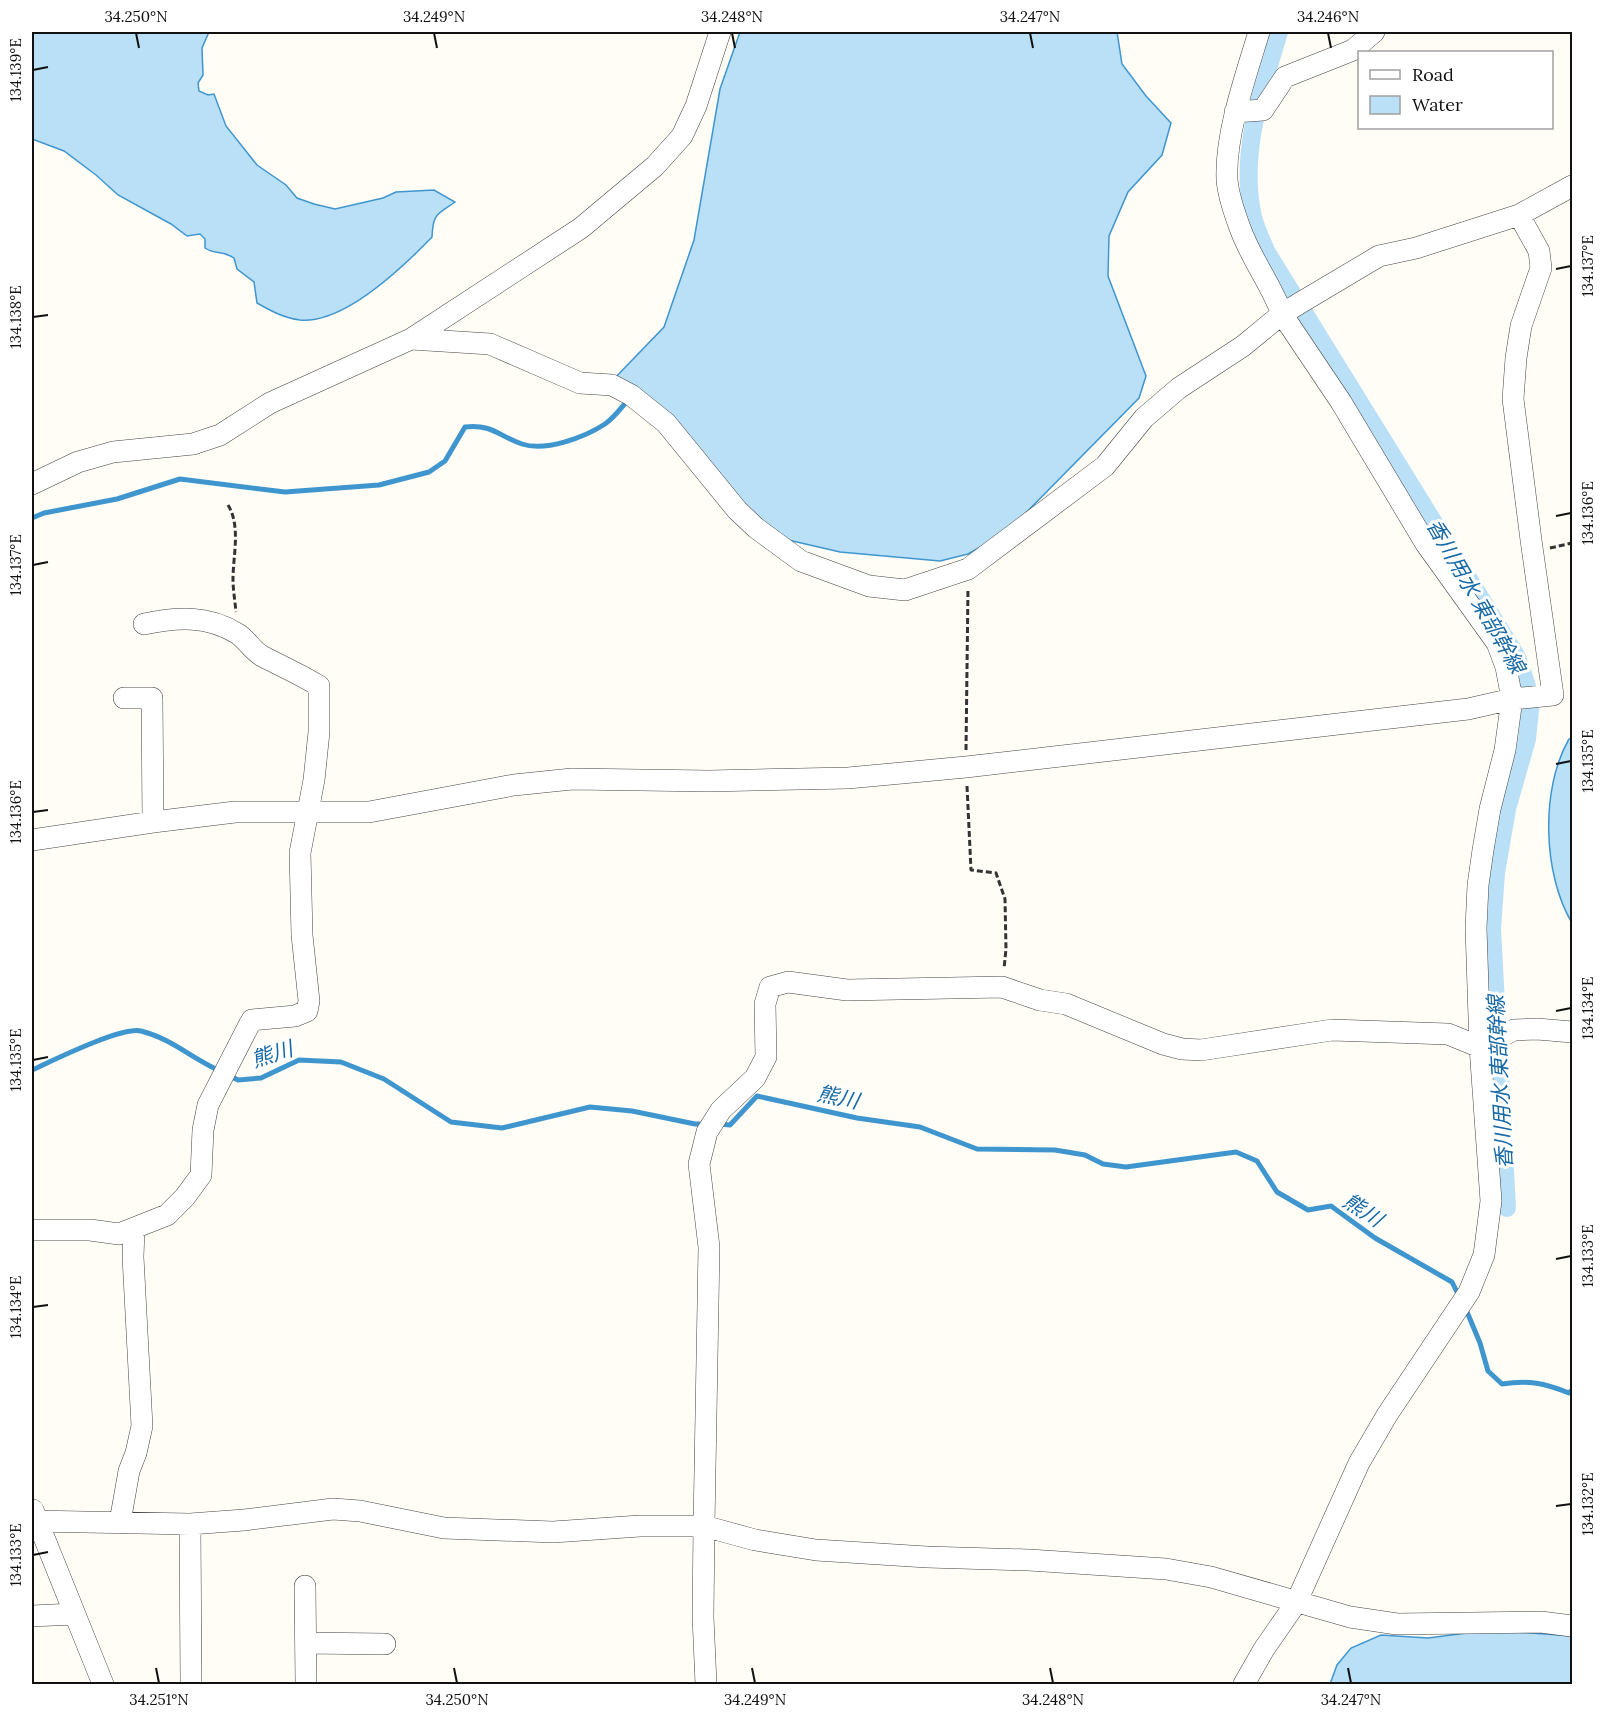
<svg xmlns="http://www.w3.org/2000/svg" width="1604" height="1716" font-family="Lora,'Noto Sans JP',serif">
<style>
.water{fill:#b9e0f7;stroke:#3f96cf;stroke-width:1.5}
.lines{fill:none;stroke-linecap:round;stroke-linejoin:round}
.stream{stroke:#3f96cf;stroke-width:5}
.canal{stroke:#b9e0f7;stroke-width:18}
.minor-casing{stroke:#444;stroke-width:22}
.path{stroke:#333;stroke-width:3;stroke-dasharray:6 3;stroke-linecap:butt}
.minor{stroke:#fff;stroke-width:21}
.ticks{fill:none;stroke:#111;stroke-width:2}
.labels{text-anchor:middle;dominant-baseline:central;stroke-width:6;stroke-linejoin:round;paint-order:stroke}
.water-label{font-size:21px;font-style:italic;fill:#1768a6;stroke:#fff}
.neatline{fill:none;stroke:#111;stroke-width:2}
.ticks-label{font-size:15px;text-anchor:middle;fill:#111}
</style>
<rect width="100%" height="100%" fill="#fffdf5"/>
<path class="water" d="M 32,32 L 209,32 L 202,48 L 203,75 L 198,83 L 199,91 L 208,95 L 214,94 L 226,126 L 257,165 L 286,185 L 297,198 L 314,204 L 335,209 L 383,198 L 396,192 L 434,190 L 455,202 C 437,215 433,213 432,237 C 404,266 344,324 300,320 C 284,318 271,311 257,303 L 254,282 L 237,269 L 234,258 C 222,250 215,255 205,248 L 205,239 L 200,234 L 187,236 L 171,224 L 118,195 L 96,175 L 64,151 L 32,139 Z
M 740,32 L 1117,32 L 1122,64 L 1146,96 L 1171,123 L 1162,155 L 1128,192 L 1109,236 L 1108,276 L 1146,376 L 1139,398 L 1007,532 L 968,554 L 940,561 L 840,552 L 784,539 L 748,515 L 611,382 L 664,327 L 694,240 L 720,89 Z
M 1572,738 L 1572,923 C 1543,875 1540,789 1569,739 Z
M 1490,1630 L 1572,1636 L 1572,1684 L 1330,1684 L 1337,1665 L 1351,1648 L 1381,1635 L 1428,1638 Z"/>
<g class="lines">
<path class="stream" d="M 32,518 L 44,513 L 117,499 L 180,479 L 285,492 L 379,485 L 429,472 L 445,461 L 465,427 C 493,424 498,436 522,444 C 546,452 585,437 605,424 C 614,418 621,408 628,400
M 32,1070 C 52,1061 122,1026 141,1031 C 170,1038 193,1059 220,1071
M 228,1075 L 238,1080 L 261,1078 L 299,1060 L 341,1062 L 384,1079 L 451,1122 L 502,1128 L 590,1107 L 632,1111 L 695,1124 L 706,1124
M 719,1124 L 730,1125 L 757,1096 L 857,1118 L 920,1127 L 977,1149 L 1055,1150 L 1085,1155 L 1103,1164 L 1126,1167 L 1236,1152 L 1257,1161 L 1277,1192 L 1308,1210 L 1331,1206 L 1375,1238 L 1452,1282 L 1459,1296
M 1465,1307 L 1480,1343 L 1488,1371 L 1502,1384 C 1529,1380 1544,1383 1569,1393 L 1572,1390"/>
<path class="canal" d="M 1279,32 C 1262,90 1240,150 1252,212 C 1254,225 1261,238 1266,251 L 1517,657 L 1527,686 L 1530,710 L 1527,739 L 1507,809 L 1496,873 L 1492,929 L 1507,1208"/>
<defs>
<path id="minor" d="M 1235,112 L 1263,110 L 1285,77 L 1353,50 L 1374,32
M 411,339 L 490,344 L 580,383 L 612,385 L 631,395 L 666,423 L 737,510 L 756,528 L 801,561 L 869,586 L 905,590 L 968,569 L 1105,466 L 1144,418 L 1179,388 L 1243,346 L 1282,314 L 1300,303 L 1379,256 L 1416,248 L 1519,215 L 1572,186
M 32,484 L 78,462 L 113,452 L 193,444 L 220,435 L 270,403 L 411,339 L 581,228 L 655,166 L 682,136 L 696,106 L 720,32
M 124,698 L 152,698 L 153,822
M 32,840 L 153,822 L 235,812 L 369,812 L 514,785 L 572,779 L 709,781 L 848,778 L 966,767 L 1468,709 L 1512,699 L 1553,695 L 1531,540 L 1513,399 L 1516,358 L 1521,326 L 1541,268 L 1539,251 L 1519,215
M 32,1230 L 90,1230 L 119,1234 L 167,1215 L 185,1197 L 201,1175 L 203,1130 L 208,1105 L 249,1025 L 252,1020 L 295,1016 L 307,1011 L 309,1001 L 302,935 L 300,853 L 314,780 L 319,732 L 319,686 C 300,674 281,666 262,656 C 252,650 247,640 238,634 C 208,615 177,617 144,624
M 33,1510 L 103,1684
M 32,1521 L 190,1524 L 244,1520 L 333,1509 L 360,1511 L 444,1528 L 553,1532 L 640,1526 L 704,1526 L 755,1540 L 816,1550 L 927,1557 L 1029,1560 L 1166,1569 L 1211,1577 L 1350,1617 L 1397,1624 L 1541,1622 L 1572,1626
M 120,1522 L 129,1471 L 136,1453 L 142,1426 L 133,1257 L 134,1229
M 190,1524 L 191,1684
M 305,1586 L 306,1684
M 32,1616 L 74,1614
M 306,1643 L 385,1644
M 706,1684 L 703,1617 L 704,1526 L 709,1247 L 699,1164 L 707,1132 L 721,1110 L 755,1078 L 766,1057 L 765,1004 L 770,987 L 788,982 L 847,990 L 1002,987 L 1040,1000 L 1066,1004 L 1163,1044 L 1182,1049 L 1201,1050 L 1332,1030 L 1448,1034 L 1480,1047 L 1514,1030 L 1537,1029 L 1572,1032
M 1244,1684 L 1264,1649 L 1296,1603 L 1359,1463 L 1387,1415 L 1469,1292 L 1484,1255 L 1491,1201 L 1480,1047 L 1476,928 L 1478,885 L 1483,850 L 1490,809 L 1505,750 L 1512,699 L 1506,667 L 1497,643 L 1426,544 L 1341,402 L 1282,314 C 1271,284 1251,259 1240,228 C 1234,212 1228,195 1227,179 C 1225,134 1246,75 1259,32"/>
</defs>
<use href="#minor" class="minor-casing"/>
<path class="path" d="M 228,505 C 241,526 233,556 233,579 C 233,590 235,601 236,612
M 1550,548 L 1572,543
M 966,750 L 968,588
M 967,786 L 971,870 L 996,873 L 1005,899 L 1006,949 L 1004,969"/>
<use href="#minor" class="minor"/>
</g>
<path class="ticks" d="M 136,33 L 139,48M 434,33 L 437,48M 732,33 L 735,48M 1030,33 L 1033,48M 1328,33 L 1331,48M 33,70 L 48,67M 1556,269 L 1571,266M 33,317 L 48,315M 1556,516 L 1571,513M 33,565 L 48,562M 1556,764 L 1571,761M 33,812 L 48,810M 1556,1011 L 1571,1008M 33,1060 L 48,1057M 1556,1259 L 1571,1256M 33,1307 L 48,1305M 1556,1506 L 1571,1504M 33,1555 L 48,1552M 156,1668 L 159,1683M 454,1668 L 457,1683M 752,1668 L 755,1683M 1050,1668 L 1053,1683M 1348,1668 L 1351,1683"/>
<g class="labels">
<g class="water-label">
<text transform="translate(1476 596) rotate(60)">香川用水 東部幹線</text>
<text transform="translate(272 1054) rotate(-18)">熊川</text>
<text transform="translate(1500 1082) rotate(-93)">香川用水 東部幹線</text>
<text transform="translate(838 1097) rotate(12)">熊川</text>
<text transform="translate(1363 1210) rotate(33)">熊川</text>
</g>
</g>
<rect width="1604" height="1716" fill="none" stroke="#ffffff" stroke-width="66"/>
<rect x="1358" y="51" width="195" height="78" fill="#ffffff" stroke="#a0a0a0" stroke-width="1.5"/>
<rect x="1370" y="70" width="30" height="9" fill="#ffffff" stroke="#a0a0a0" stroke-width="1.5"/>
<text x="1412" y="81" font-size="18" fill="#111111">Road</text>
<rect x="1370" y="96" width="30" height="18" fill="#b9e0f7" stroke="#a0a0a0" stroke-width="1.5"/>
<text x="1412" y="111" font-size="18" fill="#111111">Water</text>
<rect x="33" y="33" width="1538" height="1650" class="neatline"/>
<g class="ticks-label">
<text x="136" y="22">34.250°N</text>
<text x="434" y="22">34.249°N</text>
<text x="732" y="22">34.248°N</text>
<text x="1030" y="22">34.247°N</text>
<text x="1328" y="22">34.246°N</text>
<text transform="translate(16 70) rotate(-90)" y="5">134.139°E</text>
<text transform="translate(1588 266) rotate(-90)" y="5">134.137°E</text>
<text transform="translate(16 317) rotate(-90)" y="5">134.138°E</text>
<text transform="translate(1588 513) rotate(-90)" y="5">134.136°E</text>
<text transform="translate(16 565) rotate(-90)" y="5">134.137°E</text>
<text transform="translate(1588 761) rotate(-90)" y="5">134.135°E</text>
<text transform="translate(16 812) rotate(-90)" y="5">134.136°E</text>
<text transform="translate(1588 1008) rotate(-90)" y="5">134.134°E</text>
<text transform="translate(16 1060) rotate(-90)" y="5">134.135°E</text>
<text transform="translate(1588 1256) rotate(-90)" y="5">134.133°E</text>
<text transform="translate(16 1307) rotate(-90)" y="5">134.134°E</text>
<text transform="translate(1588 1504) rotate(-90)" y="5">134.132°E</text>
<text transform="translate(16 1555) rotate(-90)" y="5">134.133°E</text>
<text x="159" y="1705">34.251°N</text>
<text x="457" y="1705">34.250°N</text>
<text x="755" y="1705">34.249°N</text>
<text x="1053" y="1705">34.248°N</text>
<text x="1351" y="1705">34.247°N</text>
</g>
</svg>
